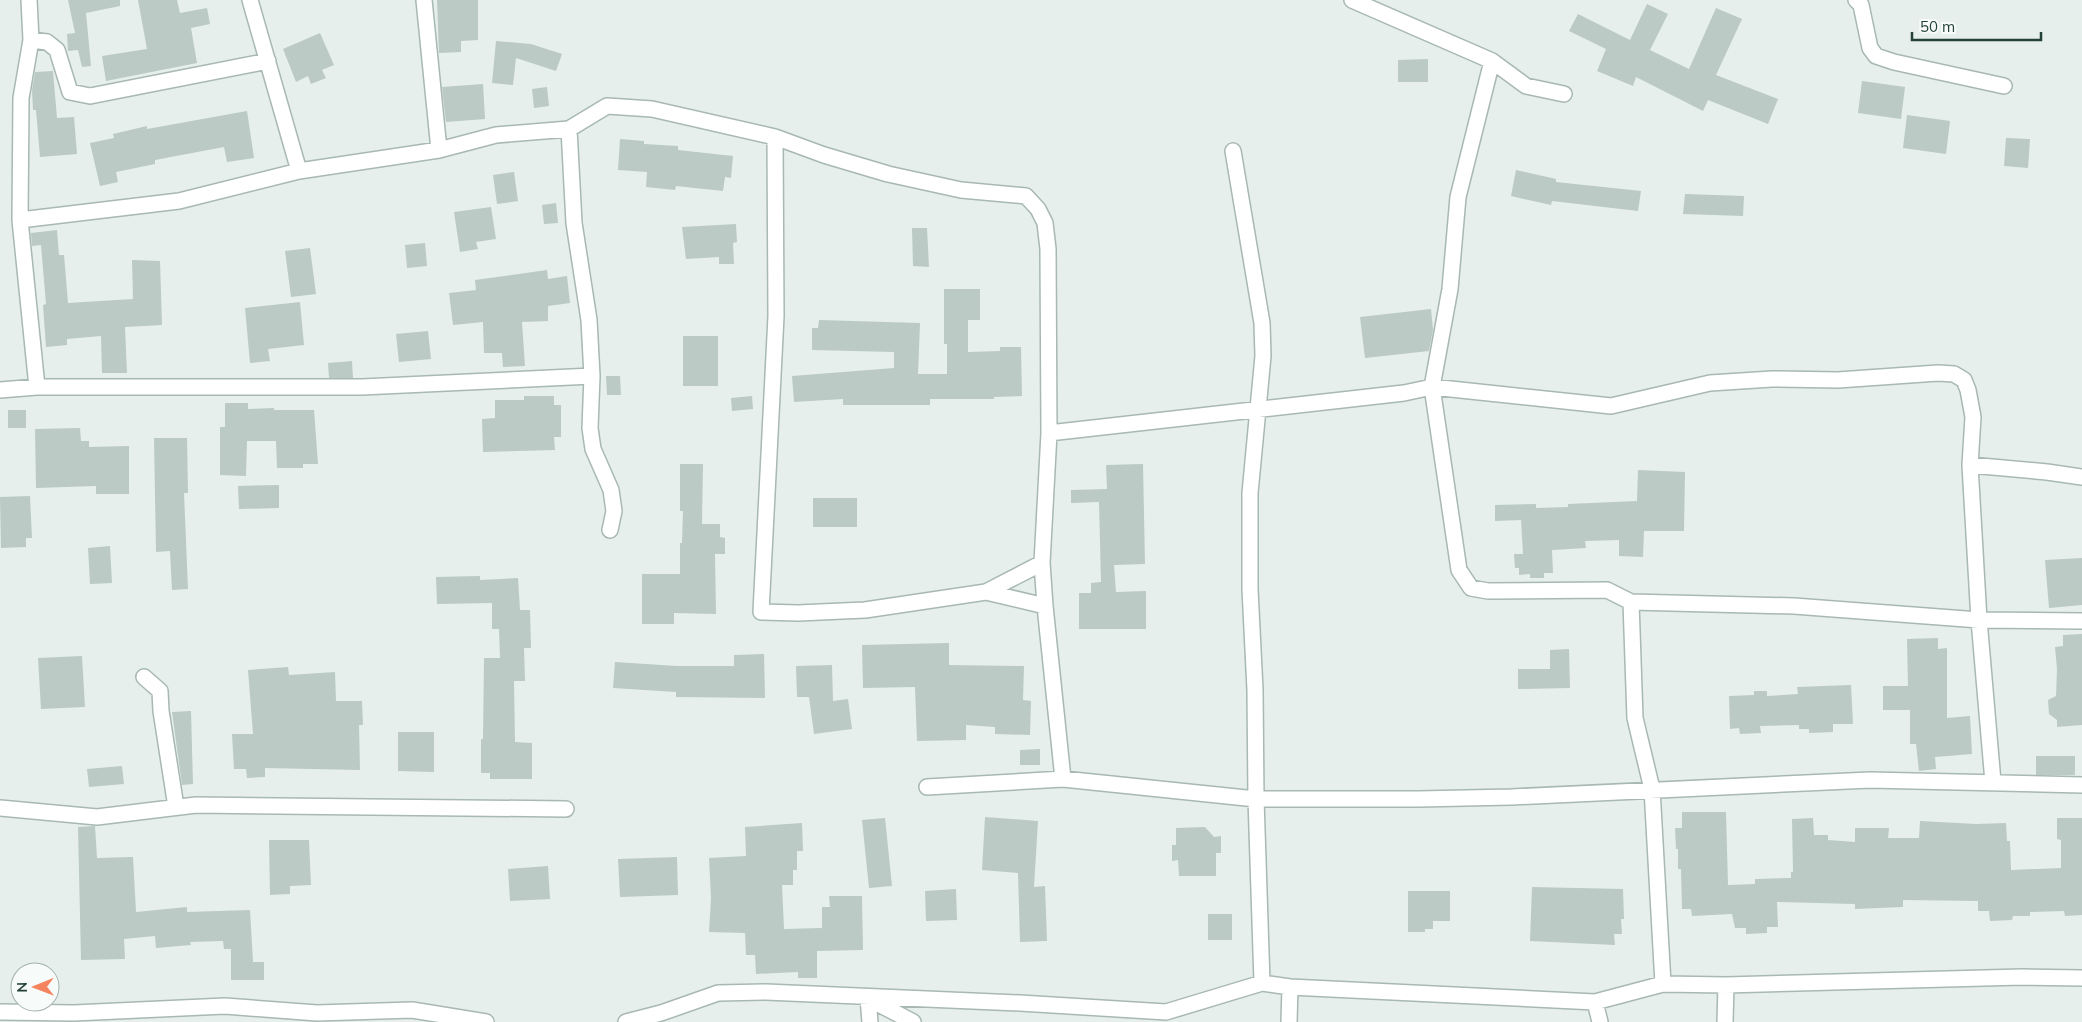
<svg xmlns="http://www.w3.org/2000/svg" width="2082" height="1022" font-family="Mulish,sans-serif">
<style>
.building{fill:#bbcac4}
.lines{fill:none;stroke-linecap:round;stroke-linejoin:round}
.minor-casing{stroke:#a8b8b2;stroke-width:18}
.minor{stroke:#fff;stroke-width:15}
</style>
<rect width="100%" height="100%" fill="#e6efeb"/>
<path class="building" d="M 68,0 L 120,0 L 120,6 L 86,13 L 91,66 L 82,67 L 78,50 L 68,51 L 67,34 L 75,33 Z
M 138,0 L 177,0 L 180,13 L 207,8 L 210,24 L 191,28 L 197,63 L 106,81 L 102,56 L 147,49 Z
M 437,0 L 478,0 L 478,40 L 461,41 L 461,52 L 439,53 Z
M 1647,4 L 1668,14 L 1650,50 L 1689,69 L 1716,8 L 1742,19 L 1716,75 L 1778,99 L 1768,124 L 1708,100 L 1703,111 L 1636,77 L 1633,86 L 1597,71 L 1606,49 L 1569,31 L 1578,14 L 1630,40 Z
M 320,33 L 334,65 L 322,70 L 326,78 L 311,84 L 308,76 L 296,82 L 283,49 Z
M 496,41 L 531,44 L 562,54 L 556,71 L 516,58 L 513,85 L 492,83 Z
M 1428,59 L 1428,82 L 1398,82 L 1398,60 Z
M 53,71 L 57,118 L 74,117 L 77,154 L 40,157 L 36,110 L 33,110 L 32,90 L 35,72 Z
M 1862,81 L 1905,87 L 1901,119 L 1858,113 Z
M 483,84 L 485,119 L 446,122 L 442,87 Z
M 547,87 L 549,106 L 534,108 L 532,89 Z
M 247,111 L 254,158 L 227,162 L 224,147 L 155,160 L 155,164 L 116,172 L 118,182 L 100,186 L 90,143 L 114,138 L 113,134 L 147,126 L 147,129 Z
M 1907,115 L 1950,121 L 1946,154 L 1903,148 Z
M 2006,138 L 2030,139 L 2028,168 L 2004,166 Z
M 620,139 L 644,141 L 644,144 L 678,146 L 678,150 L 733,156 L 731,178 L 725,177 L 723,191 L 676,186 L 675,190 L 646,187 L 647,172 L 618,170 Z
M 1516,170 L 1556,179 L 1556,182 L 1641,191 L 1638,211 L 1552,201 L 1551,205 L 1511,196 Z
M 514,172 L 518,201 L 497,204 L 493,175 Z
M 1685,194 L 1744,196 L 1743,216 L 1683,214 Z
M 556,203 L 558,223 L 544,224 L 542,205 Z
M 491,207 L 496,239 L 476,242 L 478,249 L 460,252 L 454,212 Z
M 736,224 L 737,242 L 733,243 L 734,264 L 719,264 L 719,257 L 686,259 L 682,227 Z
M 912,228 L 927,228 L 929,267 L 913,266 Z
M 57,230 L 59,255 L 64,255 L 68,303 L 133,299 L 132,260 L 160,261 L 162,325 L 125,327 L 127,373 L 102,373 L 101,336 L 67,339 L 67,345 L 46,347 L 43,305 L 46,304 L 41,245 L 32,246 L 31,233 Z
M 425,243 L 427,266 L 407,268 L 405,245 Z
M 310,248 L 316,294 L 291,297 L 285,251 Z
M 547,270 L 548,279 L 567,276 L 570,303 L 548,306 L 548,321 L 522,322 L 525,366 L 503,367 L 502,353 L 484,353 L 483,322 L 453,325 L 449,293 L 476,290 L 475,280 Z
M 944,289 L 980,289 L 980,320 L 968,320 L 968,352 L 1000,351 L 1000,347 L 1021,347 L 1022,396 L 994,397 L 994,399 L 930,399 L 930,405 L 843,405 L 843,399 L 794,402 L 792,376 L 894,368 L 894,352 L 812,350 L 812,328 L 818,328 L 819,320 L 920,323 L 918,374 L 947,374 L 947,344 L 944,344 Z
M 300,302 L 304,345 L 268,349 L 270,361 L 250,363 L 245,308 Z
M 1431,309 L 1433,330 L 1429,351 L 1365,358 L 1360,317 Z
M 428,331 L 431,359 L 399,362 L 396,334 Z
M 683,336 L 718,336 L 718,386 L 683,386 Z
M 352,361 L 353,378 L 329,378 L 328,363 Z
M 606,376 L 620,376 L 621,395 L 607,395 Z
M 524,396 L 554,396 L 554,405 L 561,405 L 561,437 L 554,437 L 555,450 L 483,452 L 482,419 L 495,418 L 495,400 L 524,400 Z
M 752,396 L 753,409 L 732,411 L 731,398 Z
M 225,403 L 248,403 L 248,409 L 274,408 L 274,410 L 314,410 L 318,464 L 303,464 L 303,468 L 277,468 L 276,441 L 247,441 L 246,476 L 220,475 L 220,427 L 225,427 Z
M 8,410 L 26,410 L 26,428 L 8,428 Z
M 80,428 L 81,441 L 89,441 L 89,447 L 129,446 L 129,494 L 96,494 L 96,486 L 36,488 L 35,429 Z
M 154,438 L 187,438 L 188,493 L 184,493 L 188,589 L 172,590 L 170,551 L 156,552 Z
M 680,464 L 703,464 L 702,524 L 720,524 L 720,537 L 725,538 L 725,554 L 715,554 L 716,614 L 674,613 L 674,624 L 642,624 L 642,574 L 680,574 L 680,543 L 682,543 L 683,511 L 680,511 Z
M 1143,464 L 1145,564 L 1114,565 L 1116,592 L 1146,591 L 1146,629 L 1079,629 L 1079,593 L 1091,593 L 1091,583 L 1101,582 L 1099,502 L 1071,503 L 1071,490 L 1107,489 L 1106,465 Z
M 1638,470 L 1685,472 L 1684,531 L 1644,531 L 1643,557 L 1619,556 L 1619,540 L 1585,541 L 1586,548 L 1552,550 L 1553,573 L 1544,573 L 1544,578 L 1530,578 L 1530,574 L 1519,575 L 1519,568 L 1515,568 L 1514,554 L 1523,554 L 1521,520 L 1495,521 L 1495,505 L 1536,504 L 1536,508 L 1568,507 L 1568,504 L 1637,501 Z
M 279,485 L 279,508 L 239,509 L 238,486 Z
M 30,496 L 32,538 L 26,538 L 26,547 L 1,548 L 0,497 Z
M 813,498 L 857,498 L 857,527 L 813,527 Z
M 110,546 L 112,583 L 90,584 L 88,548 Z
M 2082,558 L 2082,605 L 2049,608 L 2045,560 Z
M 480,576 L 480,580 L 518,578 L 520,610 L 530,610 L 531,648 L 524,648 L 525,681 L 514,681 L 515,742 L 532,743 L 532,779 L 490,779 L 490,773 L 481,773 L 481,739 L 483,739 L 484,658 L 500,658 L 499,629 L 492,629 L 492,603 L 437,604 L 436,577 Z
M 2082,634 L 2082,725 L 2057,727 L 2057,720 L 2049,714 L 2048,700 L 2056,696 L 2057,669 L 2055,647 L 2063,646 L 2063,635 Z
M 1938,638 L 1938,649 L 1947,648 L 1947,718 L 1970,716 L 1972,754 L 1935,757 L 1936,769 L 1919,771 L 1916,744 L 1910,744 L 1910,710 L 1883,710 L 1883,686 L 1908,686 L 1907,639 Z
M 949,643 L 949,665 L 1024,666 L 1023,700 L 1031,701 L 1030,735 L 995,734 L 995,727 L 966,725 L 966,740 L 917,741 L 915,687 L 863,688 L 862,645 Z
M 1569,649 L 1570,688 L 1518,689 L 1518,669 L 1550,669 L 1550,650 Z
M 764,654 L 765,698 L 676,697 L 676,692 L 613,688 L 615,662 L 677,666 L 734,666 L 734,655 Z
M 82,656 L 85,707 L 41,709 L 38,658 Z
M 832,665 L 833,701 L 848,699 L 852,729 L 814,734 L 809,697 L 797,697 L 796,666 Z
M 288,667 L 289,675 L 335,672 L 336,701 L 362,701 L 363,725 L 359,725 L 360,770 L 265,768 L 265,777 L 247,778 L 246,769 L 234,769 L 232,734 L 253,734 L 248,670 Z
M 1851,685 L 1853,724 L 1833,724 L 1833,732 L 1809,733 L 1809,729 L 1799,729 L 1799,725 L 1760,726 L 1761,733 L 1740,734 L 1739,728 L 1730,729 L 1729,696 L 1754,695 L 1754,691 L 1767,691 L 1767,696 L 1798,694 L 1797,687 Z
M 191,711 L 193,784 L 182,785 L 172,712 Z
M 398,732 L 434,732 L 434,772 L 398,771 Z
M 1040,749 L 1040,765 L 1020,765 L 1020,750 Z
M 2036,756 L 2075,756 L 2075,775 L 2036,775 Z
M 122,766 L 124,784 L 89,787 L 87,769 Z
M 1682,812 L 1726,812 L 1728,885 L 1755,884 L 1755,879 L 1791,878 L 1791,872 L 1793,872 L 1792,819 L 1813,818 L 1814,835 L 1828,835 L 1828,840 L 1855,842 L 1855,828 L 1889,828 L 1888,838 L 1919,838 L 1920,821 L 1976,824 L 2006,823 L 2007,841 L 2010,841 L 2011,870 L 2061,868 L 2061,840 L 2057,839 L 2057,818 L 2082,818 L 2082,915 L 2065,916 L 2064,911 L 2030,912 L 2030,916 L 2013,916 L 2012,920 L 1990,921 L 1989,911 L 1978,911 L 1978,901 L 1903,900 L 1903,907 L 1855,909 L 1855,904 L 1777,902 L 1778,927 L 1767,927 L 1767,933 L 1746,934 L 1746,928 L 1735,928 L 1732,914 L 1692,916 L 1691,909 L 1682,909 L 1681,869 L 1678,869 L 1678,849 L 1676,849 L 1675,828 L 1682,828 Z
M 985,817 L 1038,821 L 1034,887 L 1045,886 L 1047,941 L 1020,942 L 1018,873 L 982,870 Z
M 885,818 L 892,886 L 869,888 L 862,820 Z
M 802,823 L 803,851 L 797,851 L 797,870 L 793,870 L 793,885 L 782,885 L 784,929 L 822,928 L 822,907 L 830,907 L 829,896 L 862,896 L 863,950 L 817,951 L 817,978 L 798,978 L 798,972 L 756,974 L 755,955 L 746,955 L 745,933 L 709,932 L 711,898 L 709,858 L 746,856 L 745,827 Z
M 95,826 L 97,858 L 133,857 L 136,912 L 187,907 L 187,912 L 250,910 L 253,962 L 264,962 L 264,980 L 231,980 L 231,949 L 224,949 L 223,941 L 190,942 L 191,945 L 156,948 L 155,936 L 124,939 L 125,959 L 81,960 L 78,827 Z
M 1205,827 L 1214,837 L 1221,836 L 1221,853 L 1216,853 L 1216,876 L 1179,876 L 1178,860 L 1172,861 L 1172,845 L 1176,845 L 1176,828 Z
M 269,840 L 309,840 L 311,885 L 290,886 L 290,894 L 270,895 Z
M 677,857 L 678,895 L 620,897 L 618,859 Z
M 548,866 L 550,899 L 510,901 L 508,869 Z
M 1532,887 L 1623,889 L 1624,919 L 1621,919 L 1622,934 L 1614,934 L 1615,945 L 1530,941 Z
M 956,889 L 957,920 L 926,921 L 925,891 Z
M 1408,891 L 1450,891 L 1450,921 L 1433,921 L 1433,929 L 1425,929 L 1425,932 L 1408,932 Z
M 1208,914 L 1232,914 L 1232,940 L 1208,940 Z"/>
<g class="lines">
<defs>
<path id="minor" d="M 250,0 L 299,171
M 424,0 L 439,150
M 1352,0 L 1492,61 L 1526,86 L 1564,94
M 1856,0 L 1861,5 L 1870,48 L 1876,56 L 1894,62 L 2004,86
M 31,40 L 47,42 L 57,50 L 70,92 L 90,96 L 268,61
M 1492,61 L 1458,197 L 1450,289 L 1432,387 L 1459,570 L 1471,588 L 1488,591 L 1607,590 L 1631,602 L 1794,606 L 1979,620 L 2082,621
M 569,129 L 574,223 L 589,320 L 592,376 L 590,428 L 593,449 L 611,490 L 614,511 L 610,530
M 775,137 L 776,316 L 761,612 L 798,613 L 865,610 L 986,592 L 1042,563
M 1233,151 L 1262,323 L 1263,356 L 1250,493 L 1250,589 L 1255,690 L 1256,799 L 1262,983
M 20,220 L 21,98 L 31,40 L 29,0
M 37,387 L 362,387 L 592,376
M 0,390 L 37,387 L 20,220 L 179,201 L 299,171 L 439,150 L 496,135 L 569,129 L 607,106 L 652,109 L 775,137 L 824,155 L 888,174 L 961,190 L 1026,196 L 1038,209 L 1045,223 L 1048,249 L 1049,433 L 1042,563 L 1045,606 L 1063,779
M 1049,433 L 1404,393 L 1432,387 L 1611,406 L 1710,383 L 1772,379 L 1838,380 L 1938,373 L 1954,374 L 1964,380 L 1968,390 L 1973,417 L 1970,465 L 1979,620 L 1993,782
M 1970,465 L 2047,472 L 2082,477
M 986,592 L 1045,606
M 1631,602 L 1635,718 L 1652,789 L 1663,984
M 144,677 L 160,691 L 161,711 L 176,807
M 927,787 L 1063,779 L 1256,799 L 1419,799 L 1511,797 L 1870,780 L 2082,785
M 0,808 L 97,817 L 196,805 L 566,809
M 868,998 L 870,1022
M 871,1000 L 913,1022
M 1595,1002 L 1600,1022
M 0,1012 L 74,1013 L 225,1006 L 317,1013 L 412,1010 L 486,1022
M 626,1022 L 661,1013 L 718,993 L 766,992 L 1020,1003 L 1166,1012 L 1262,983 L 1290,987 L 1595,1002 L 1663,984 L 1726,985 L 2022,977 L 2082,978
M 1289,1022 L 1290,987
M 1725,1022 L 1726,985"/>
</defs>
<use href="#minor" class="minor-casing"/>
<use href="#minor" class="minor"/>
</g>
<g transform="translate(35 987) rotate(269)"><circle r="24" fill="#f7fbf9" stroke="#a3b1ad"/>
<path d="M0-4L9 19L0 12L-9 19Z" fill="#f4845f"/>
<text y="-8" font-size="14" font-weight="bold" text-anchor="middle" fill="#24423a">N</text>
</g>
<path d="M1912 32v8h129v-8" fill="none" stroke="#24423a" stroke-width="2.5"/>
<text x="1920" y="32" font-size="15" fill="#24423a" stroke="#f7fbf9" stroke-width="4" paint-order="stroke">50 m</text>
</svg>
